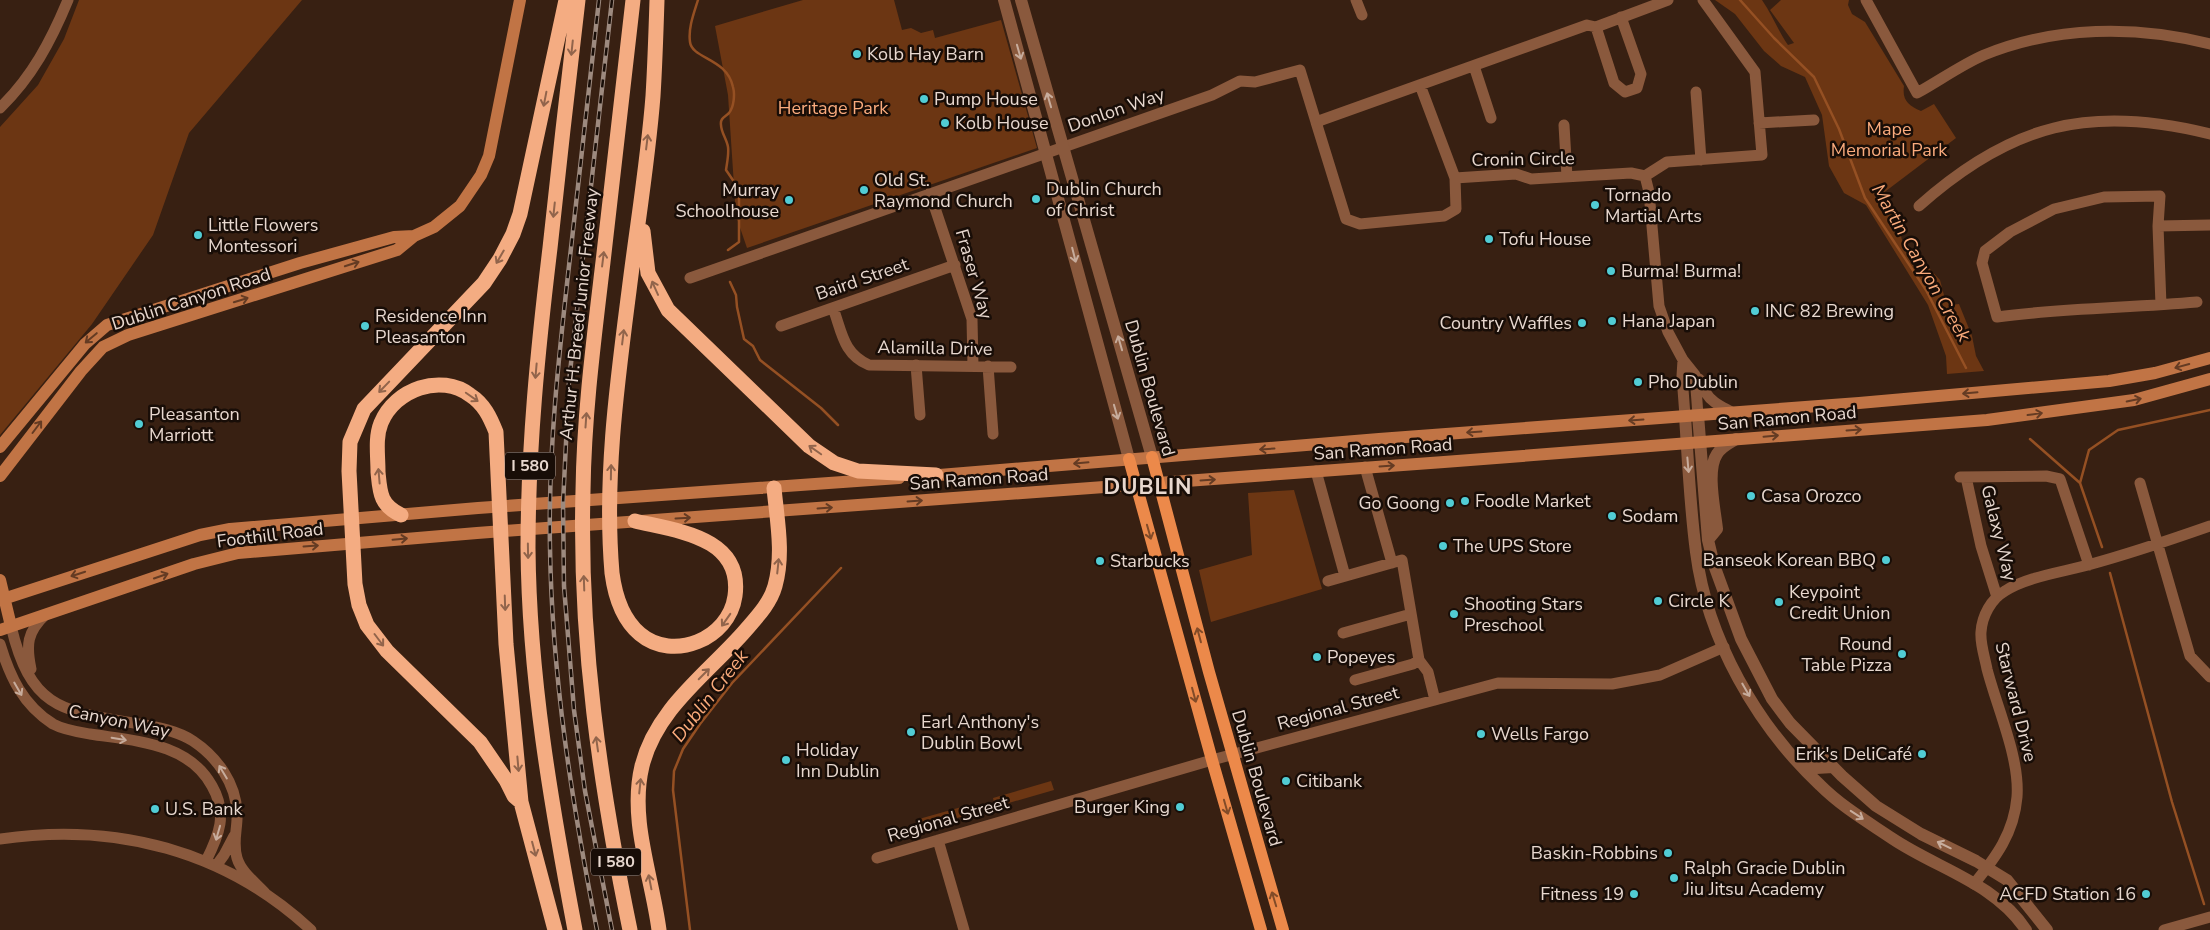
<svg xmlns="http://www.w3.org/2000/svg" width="2210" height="930" font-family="'Nunito Sans',sans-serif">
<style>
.green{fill:#6c3613}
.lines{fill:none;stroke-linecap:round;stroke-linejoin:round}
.stream{stroke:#955023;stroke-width:2.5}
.minor{stroke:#8a593d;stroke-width:11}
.tertiary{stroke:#8a593d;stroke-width:12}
.secondary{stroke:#c17445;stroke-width:12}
.primary{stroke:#ec894a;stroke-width:12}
.motorway{stroke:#f4ac82;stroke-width:15}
.rail-casing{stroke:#9d8a7f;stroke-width:4.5}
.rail{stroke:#180d07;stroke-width:2.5;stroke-dasharray:8;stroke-linecap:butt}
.oneway{stroke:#91644b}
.oneway2{stroke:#c7ac9c}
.oneway3{stroke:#643b23}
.oneway4{stroke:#824b28}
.poi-dot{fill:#51ccd4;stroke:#180d07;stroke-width:2}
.labels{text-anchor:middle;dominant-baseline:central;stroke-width:5;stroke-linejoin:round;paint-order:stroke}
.shield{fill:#180d07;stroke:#aa9b93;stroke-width:1}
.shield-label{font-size:16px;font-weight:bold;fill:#e8d8cf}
.poi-label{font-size:18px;fill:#e8d8cf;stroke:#180d07;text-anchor:start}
.park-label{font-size:18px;fill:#faab7d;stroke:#180d07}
.street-label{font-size:18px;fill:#e8d8cf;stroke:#180d07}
.water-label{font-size:19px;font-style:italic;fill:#f9aa7b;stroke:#180d07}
.district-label{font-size:22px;font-weight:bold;letter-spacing:1px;fill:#e8d8cf;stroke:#180d07}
</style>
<rect width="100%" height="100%" fill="#382012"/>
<path class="green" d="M 79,0 L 302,0 L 189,133 L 153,235 L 92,324 L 0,435 L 0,127 L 38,85 L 64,39 Z
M 803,0 L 894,0 L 902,30 L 911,28 L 921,33 L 933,30 L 935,38 L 1001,20 L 1037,148 L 747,248 L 736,216 L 728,95 L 715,26 Z
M 1715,0 L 1762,0 C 1772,14 1778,31 1788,45 L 1794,43 L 1770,10 L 1781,0 L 1849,0 L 1848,5 L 1852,14 L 1865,22 L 1904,86 C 1902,100 1908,105 1921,111 L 1934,104 L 1956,138 L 1878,197 L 1898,224 L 1902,240 L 1913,255 L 1913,266 L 1928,267 L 1940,280 L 1945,299 L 1951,305 L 1959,304 L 1972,336 L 1976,356 L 1984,371 L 1947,374 L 1946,356 L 1928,305 L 1866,205 L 1844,193 L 1829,166 L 1822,115 L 1805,77 L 1781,66 L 1764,51 L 1735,14 Z
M 1294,490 L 1322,589 L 1211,622 L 1199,570 L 1252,555 L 1248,493 Z
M 1051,781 L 1054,790 L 995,807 L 993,798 Z
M 972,804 L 975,813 L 921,828 L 919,819 Z"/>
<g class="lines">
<path class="stream" d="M 698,0 C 694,13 688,28 690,42 C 692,59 727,58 733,87 C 735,94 734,107 729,113 C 725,117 720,118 721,125 C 721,132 727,140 728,147 C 729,154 727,163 726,170 L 739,189 L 739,242 L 728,250
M 1740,0 L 1774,38 L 1814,77 L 1839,129 L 1865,198 L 1926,290 L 1966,368
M 730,282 L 736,295 L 737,307 L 744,339 L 753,346 L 760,360 L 821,408 L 838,425
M 2030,439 L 2080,483 L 2102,547
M 2080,483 L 2089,450 L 2118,430 L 2210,410
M 2110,573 L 2172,802 L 2204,904
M 690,930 L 673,790 L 674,771 L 683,749 L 700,724 L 732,683 L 841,568"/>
<path class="minor" d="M 1356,0 L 1362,15
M 1866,0 L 1917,93 C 1939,81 1961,65 1984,55 C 2055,26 2136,25 2210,44
M 1596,27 L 1614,83 L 1625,92 L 1637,88 L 1641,74 L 1621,17
M 1474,66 L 1491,118
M 1420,85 L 1455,178
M 1696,92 L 1701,160
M 0,108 C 32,77 51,41 68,0
M 1759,123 L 1814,120
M 1564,125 L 1567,177
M 1645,176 L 1631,173 L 1531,179 L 1516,174 L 1455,178 L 1456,209 L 1444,216 L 1360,224 L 1346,219 L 1316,122 L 1587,25 L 1596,27 L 1668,0
M 1645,176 L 1667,162 L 1762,155 L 1755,72 L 1703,0
M 1645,176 L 1649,192 L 1659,306 L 1668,332 L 1683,360 L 1695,375 L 1698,415
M 930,193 L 972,319 L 973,366
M 1919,206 C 2011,124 2090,104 2210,134
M 2158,226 L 2210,225
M 690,278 L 1212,95 L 1240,81 L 1255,82 L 1300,70 L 1316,122
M 2161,305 L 2158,226 L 2160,196 L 2104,197 L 2054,209 L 2010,232 L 1985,251 L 1982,263 L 1997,317 C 2063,308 2130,308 2197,302
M 833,308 C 842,332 843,354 869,365 L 1011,367
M 781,326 L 955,265
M 1683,360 L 1682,376 L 1685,416
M 916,365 L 920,415
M 988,366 L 993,434
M 1699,379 C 1704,383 1703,388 1706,393 C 1712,403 1723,407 1733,413
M 1365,467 L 1392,563
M 1316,471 L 1345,576
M 1960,477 L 2046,476 L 2060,479 L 2089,565
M 1966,477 L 1981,546 L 1997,597
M 2140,483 L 2190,656 L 2210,677
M 1328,581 L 1402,560 L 1419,660 L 1428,672 L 1435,700
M 11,626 C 31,710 62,711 139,724 C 157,727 178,731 193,741 C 217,757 236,783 237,813 C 238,828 232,842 237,858 C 241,872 256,883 265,893
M 1343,633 L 1411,614
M 0,644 C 10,677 23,705 53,724 C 64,730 78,732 90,734 C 134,741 188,742 212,786 C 228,814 219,835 206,861
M 31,669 C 26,645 27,632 45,615
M 1355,680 L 1413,664 L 1419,660
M 0,839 C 115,822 225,850 311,930
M 938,840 L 964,930
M 877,858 L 1212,760 L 1498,683 L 1612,684 L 1660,675 L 1724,647
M 216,866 L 224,855 L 234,836
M 1974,884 C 1996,857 2014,833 2017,797 C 2020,758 1997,708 1987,669 C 1985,658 1980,644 1981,632 C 1982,616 1991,599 2005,591 C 2026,577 2063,572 2088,565 C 2129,554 2170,540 2210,526
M 2164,930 L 2210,917"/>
<path class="tertiary" d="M 1004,0 L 1129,459
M 1021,0 L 1152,457
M 1698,415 L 1708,540 L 1714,565 L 1741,639 L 1772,699 L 1790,723 L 1842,776 L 1876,806 L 1921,834 L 1976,861 L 2007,880 L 2047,930
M 1685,416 C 1688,461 1690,507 1696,552 C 1707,639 1757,726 1820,785 C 1842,807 1868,822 1893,839 C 1938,869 1995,883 2026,930
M 1708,540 L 1717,529 C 1715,510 1706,470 1717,454 C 1721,447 1729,443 1736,439
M 1803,757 L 1816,768 L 1833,767"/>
<path class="secondary" d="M 0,447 L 85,344 L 107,325 L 300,263 L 394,237 L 414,236
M 0,476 L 81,371 L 103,347 L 128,335 L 397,250 L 414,236 L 434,227 L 460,206 L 481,175 L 489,156 L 520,0
M 927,476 L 1379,439 L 1859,403 L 2109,381 L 2155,373 L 2210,358
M 0,580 L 11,626
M 0,600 L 200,535 L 230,529 L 478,508 L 899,478
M 0,630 L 194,564 L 238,553 L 477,533 L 1444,462 L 1987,420 L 2134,400 L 2210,379"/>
<path class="primary" d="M 1152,457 L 1209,672 L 1283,930
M 1129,459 L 1212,760 L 1261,930"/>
<path class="motorway" d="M 643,231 L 648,273 L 668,310 L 809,446 L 834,463 L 858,471 L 936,475
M 401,515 C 380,505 380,493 378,472 C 378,455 375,438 381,423 C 395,389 441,373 470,395 C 484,404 490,417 496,432 L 506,644 L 521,802 L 555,930
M 635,521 C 677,531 743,537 735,596 C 729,639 673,662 640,634 C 622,619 615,596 612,573 C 604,479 617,384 629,291 C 637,226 648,161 653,96 C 655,64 656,32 657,0
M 521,802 L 514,796 L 506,780 L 480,742 L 387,651 L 367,625 L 359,605 L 355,584 L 349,471 L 350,442 L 364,409 L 484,283 L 500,259 L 513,234 L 520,214 L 566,0
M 575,930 C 551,803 529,677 528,548 C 528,447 538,348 550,248 C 559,165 568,83 578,0
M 630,930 C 600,785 579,640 583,491 C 584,414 594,338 603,262 C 613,175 623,87 633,0
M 659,930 C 652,876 629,820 642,766 C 656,709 707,674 744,632 C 756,618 770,604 775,586 C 784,554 777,520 774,488"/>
<defs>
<path id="rail" d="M 612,0 L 569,381 L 563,504 L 564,586 L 574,710 L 585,791 L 612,930
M 597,930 C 572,803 552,677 550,548 C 548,450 559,354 570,257 C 580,171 589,86 599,0"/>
</defs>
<use href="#rail" class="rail-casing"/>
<use href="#rail" class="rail"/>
</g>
<defs><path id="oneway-shaft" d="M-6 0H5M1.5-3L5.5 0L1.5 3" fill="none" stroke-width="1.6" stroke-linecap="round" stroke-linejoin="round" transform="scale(1.25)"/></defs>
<g class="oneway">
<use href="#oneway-shaft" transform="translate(572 48) rotate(96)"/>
<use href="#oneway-shaft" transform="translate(545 99) rotate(101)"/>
<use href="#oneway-shaft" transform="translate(647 142) rotate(-83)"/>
<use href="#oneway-shaft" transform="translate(554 210) rotate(96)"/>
<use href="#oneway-shaft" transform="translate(500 257) rotate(120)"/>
<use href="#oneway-shaft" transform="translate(603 259) rotate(-83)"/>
<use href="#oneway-shaft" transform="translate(655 288) rotate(-114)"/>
<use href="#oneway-shaft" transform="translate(623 337) rotate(-83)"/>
<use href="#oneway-shaft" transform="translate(536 371) rotate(95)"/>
<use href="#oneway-shaft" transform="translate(384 387) rotate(134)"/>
<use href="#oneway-shaft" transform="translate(472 397) rotate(35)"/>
<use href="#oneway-shaft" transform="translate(586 420) rotate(-86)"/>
<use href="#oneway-shaft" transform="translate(815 450) rotate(-145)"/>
<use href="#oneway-shaft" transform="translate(611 472) rotate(-89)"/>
<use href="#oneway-shaft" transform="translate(379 476) rotate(-95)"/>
<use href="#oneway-shaft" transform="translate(528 551) rotate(89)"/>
<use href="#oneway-shaft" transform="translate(778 566) rotate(-84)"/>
<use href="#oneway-shaft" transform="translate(584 583) rotate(-92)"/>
<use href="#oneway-shaft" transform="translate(505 603) rotate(88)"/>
<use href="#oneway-shaft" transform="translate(726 620) rotate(125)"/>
<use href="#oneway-shaft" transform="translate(379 640) rotate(53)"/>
<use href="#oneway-shaft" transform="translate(704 674) rotate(-45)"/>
<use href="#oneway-shaft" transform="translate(597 744) rotate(-98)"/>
<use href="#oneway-shaft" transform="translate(518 764) rotate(85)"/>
<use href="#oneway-shaft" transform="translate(640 786) rotate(-84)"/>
<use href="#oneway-shaft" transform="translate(534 849) rotate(75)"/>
<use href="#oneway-shaft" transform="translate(650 882) rotate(-101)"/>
</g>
<g class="oneway2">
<use href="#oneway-shaft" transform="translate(1019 52) rotate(74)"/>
<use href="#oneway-shaft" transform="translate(1049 100) rotate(-106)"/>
<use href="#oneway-shaft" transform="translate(1074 255) rotate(76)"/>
<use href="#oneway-shaft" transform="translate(1120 343) rotate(-106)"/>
<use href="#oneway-shaft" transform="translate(1116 412) rotate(74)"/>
<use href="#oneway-shaft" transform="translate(1688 465) rotate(85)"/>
<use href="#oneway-shaft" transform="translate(18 689) rotate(60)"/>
<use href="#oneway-shaft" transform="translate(1746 690) rotate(60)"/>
<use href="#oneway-shaft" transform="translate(119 739) rotate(10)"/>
<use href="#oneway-shaft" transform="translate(223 772) rotate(-121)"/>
<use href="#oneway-shaft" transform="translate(1857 815) rotate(33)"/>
<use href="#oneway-shaft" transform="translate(218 833) rotate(106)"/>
<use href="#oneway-shaft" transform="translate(1944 845) rotate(-154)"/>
</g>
<g class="oneway3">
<use href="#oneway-shaft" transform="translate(352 264) rotate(-18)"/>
<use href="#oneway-shaft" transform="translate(241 300) rotate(-17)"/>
<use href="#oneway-shaft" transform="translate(91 338) rotate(140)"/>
<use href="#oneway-shaft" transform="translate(2182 366) rotate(165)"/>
<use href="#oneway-shaft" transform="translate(1970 393) rotate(175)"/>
<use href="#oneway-shaft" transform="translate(2134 400) rotate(-12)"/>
<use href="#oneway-shaft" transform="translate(2035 414) rotate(-8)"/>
<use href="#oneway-shaft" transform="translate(1636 420) rotate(176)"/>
<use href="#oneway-shaft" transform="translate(37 427) rotate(-53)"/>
<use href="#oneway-shaft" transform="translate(1854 430) rotate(-4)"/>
<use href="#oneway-shaft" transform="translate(1474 432) rotate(176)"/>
<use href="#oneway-shaft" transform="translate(1771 436) rotate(-5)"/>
<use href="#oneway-shaft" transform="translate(1267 449) rotate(176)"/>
<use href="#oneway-shaft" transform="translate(1081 463) rotate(175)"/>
<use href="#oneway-shaft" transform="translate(1387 466) rotate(-4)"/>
<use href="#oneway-shaft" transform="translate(1208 480) rotate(-4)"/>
<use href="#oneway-shaft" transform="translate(915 501) rotate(-4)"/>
<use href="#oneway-shaft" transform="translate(825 508) rotate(-4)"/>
<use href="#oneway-shaft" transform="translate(683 518) rotate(-3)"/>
<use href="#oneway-shaft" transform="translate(400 539) rotate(-5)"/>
<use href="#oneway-shaft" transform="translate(311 546) rotate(-4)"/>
<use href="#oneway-shaft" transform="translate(78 574) rotate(162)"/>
<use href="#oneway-shaft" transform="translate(161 576) rotate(-19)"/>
</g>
<g class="oneway4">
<use href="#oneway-shaft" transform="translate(1149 532) rotate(74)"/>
<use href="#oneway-shaft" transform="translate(1199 635) rotate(-105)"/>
<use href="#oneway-shaft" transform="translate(1194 695) rotate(75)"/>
<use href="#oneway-shaft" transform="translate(1226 807) rotate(74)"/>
<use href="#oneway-shaft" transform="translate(1274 899) rotate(-107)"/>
</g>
<g class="poi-dot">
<circle cx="857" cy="54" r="5"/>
<circle cx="924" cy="99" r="5"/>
<circle cx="945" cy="123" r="5"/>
<circle cx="864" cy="190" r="5"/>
<circle cx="1036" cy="199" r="5"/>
<circle cx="789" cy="200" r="5"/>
<circle cx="1595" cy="205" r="5"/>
<circle cx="198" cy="235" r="5"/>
<circle cx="1489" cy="239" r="5"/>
<circle cx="1611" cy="271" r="5"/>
<circle cx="1755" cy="311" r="5"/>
<circle cx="1612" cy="321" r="5"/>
<circle cx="1582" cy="323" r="5"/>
<circle cx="365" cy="326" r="5"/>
<circle cx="1638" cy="382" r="5"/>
<circle cx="139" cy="424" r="5"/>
<circle cx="1751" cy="496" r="5"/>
<circle cx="1465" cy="501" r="5"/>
<circle cx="1450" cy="503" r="5"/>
<circle cx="1612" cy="516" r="5"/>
<circle cx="1443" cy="546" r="5"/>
<circle cx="1886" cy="560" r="5"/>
<circle cx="1100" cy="561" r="5"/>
<circle cx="1658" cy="601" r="5"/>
<circle cx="1779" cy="602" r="5"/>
<circle cx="1454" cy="614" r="5"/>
<circle cx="1902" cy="654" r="5"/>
<circle cx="1317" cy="657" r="5"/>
<circle cx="911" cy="732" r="5"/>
<circle cx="1481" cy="734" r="5"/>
<circle cx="1922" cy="754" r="5"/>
<circle cx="786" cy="760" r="5"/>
<circle cx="1286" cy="781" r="5"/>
<circle cx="1180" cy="807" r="5"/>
<circle cx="155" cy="809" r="5"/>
<circle cx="1668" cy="853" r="5"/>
<circle cx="1674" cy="878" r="5"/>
<circle cx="1634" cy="894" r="5"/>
<circle cx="2146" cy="894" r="5"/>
</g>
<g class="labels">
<g class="shield">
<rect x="505" y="452.5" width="50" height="27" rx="4"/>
<rect x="591" y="848.5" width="50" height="27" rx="4"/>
</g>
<g class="shield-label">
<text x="530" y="466">I 580</text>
<text x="616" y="862">I 580</text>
</g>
<g class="poi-label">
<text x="867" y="54">Kolb Hay Barn</text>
<text x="934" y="99">Pump House</text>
<text x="955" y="123">Kolb House</text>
<text x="874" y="180">Old St.<tspan x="874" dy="21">Raymond Church</tspan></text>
<text x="1046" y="189">Dublin Church<tspan x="1046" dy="21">of Christ</tspan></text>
<text x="779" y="190" text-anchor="end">Murray<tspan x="779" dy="21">Schoolhouse</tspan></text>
<text x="1605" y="195">Tornado<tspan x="1605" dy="21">Martial Arts</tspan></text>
<text x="208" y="225">Little Flowers<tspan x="208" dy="21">Montessori</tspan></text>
<text x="1499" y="239">Tofu House</text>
<text x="1621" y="271">Burma! Burma!</text>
<text x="1765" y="311">INC 82 Brewing</text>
<text x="375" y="316">Residence Inn<tspan x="375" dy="21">Pleasanton</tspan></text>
<text x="1622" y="321">Hana Japan</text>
<text x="1572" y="323" text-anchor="end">Country Waffles</text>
<text x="1648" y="382">Pho Dublin</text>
<text x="149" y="414">Pleasanton<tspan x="149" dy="21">Marriott</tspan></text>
<text x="1761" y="496">Casa Orozco</text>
<text x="1475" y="501">Foodle Market</text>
<text x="1440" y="503" text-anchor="end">Go Goong</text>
<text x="1622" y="516">Sodam</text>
<text x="1453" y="546">The UPS Store</text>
<text x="1876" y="560" text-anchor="end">Banseok Korean BBQ</text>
<text x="1110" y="561">Starbucks</text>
<text x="1789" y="592">Keypoint<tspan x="1789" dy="21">Credit Union</tspan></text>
<text x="1668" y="601">Circle K</text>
<text x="1464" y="604">Shooting Stars<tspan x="1464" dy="21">Preschool</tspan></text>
<text x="1892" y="644" text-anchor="end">Round<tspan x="1892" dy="21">Table Pizza</tspan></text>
<text x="1327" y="657">Popeyes</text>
<text x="921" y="722">Earl Anthony's<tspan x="921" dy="21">Dublin Bowl</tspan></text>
<text x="1491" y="734">Wells Fargo</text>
<text x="796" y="750">Holiday<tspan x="796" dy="21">Inn Dublin</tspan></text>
<text x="1912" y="754" text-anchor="end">Erik's DeliCafé</text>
<text x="1296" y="781">Citibank</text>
<text x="1170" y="807" text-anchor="end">Burger King</text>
<text x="165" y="809">U.S. Bank</text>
<text x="1658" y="853" text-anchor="end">Baskin-Robbins</text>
<text x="1684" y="868">Ralph Gracie Dublin<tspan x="1684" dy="21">Jiu Jitsu Academy</tspan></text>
<text x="1624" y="894" text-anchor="end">Fitness 19</text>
<text x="2136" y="894" text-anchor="end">ACFD Station 16</text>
</g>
<g class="park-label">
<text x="833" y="108">Heritage Park</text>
<text x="1889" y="129">Mape<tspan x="1889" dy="21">Memorial Park</tspan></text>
</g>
<g class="street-label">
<text transform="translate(1116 110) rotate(-19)">Donlon Way</text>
<text transform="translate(1523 159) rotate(-1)">Cronin Circle</text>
<text transform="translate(974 274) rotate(74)">Fraser Way</text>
<text transform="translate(862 279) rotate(-19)">Baird Street</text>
<text transform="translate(191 299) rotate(-18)">Dublin Canyon Road</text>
<text transform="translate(579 314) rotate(-84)">Arthur H. Breed Junior Freeway</text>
<text transform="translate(935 348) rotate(1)">Alamilla Drive</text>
<text transform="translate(1150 388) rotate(74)">Dublin Boulevard</text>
<text transform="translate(1787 418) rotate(-5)">San Ramon Road</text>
<text transform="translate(1383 449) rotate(-4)">San Ramon Road</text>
<text transform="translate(979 479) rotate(-4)">San Ramon Road</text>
<text transform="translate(1999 533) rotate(76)">Galaxy Way</text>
<text transform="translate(270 535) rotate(-7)">Foothill Road</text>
<text transform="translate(2016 702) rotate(76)">Starward Drive</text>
<text transform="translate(1338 708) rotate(-15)">Regional Street</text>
<text transform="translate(119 721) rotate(12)">Canyon Way</text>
<text transform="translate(1257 778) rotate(74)">Dublin Boulevard</text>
<text transform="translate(948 819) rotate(-16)">Regional Street</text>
</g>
<g class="water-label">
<text transform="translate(1921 263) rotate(60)">Martin Canyon Creek</text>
<text transform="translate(710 696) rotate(-52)">Dublin Creek</text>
</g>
<g class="district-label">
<text x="1148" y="487">DUBLIN</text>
</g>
</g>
</svg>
